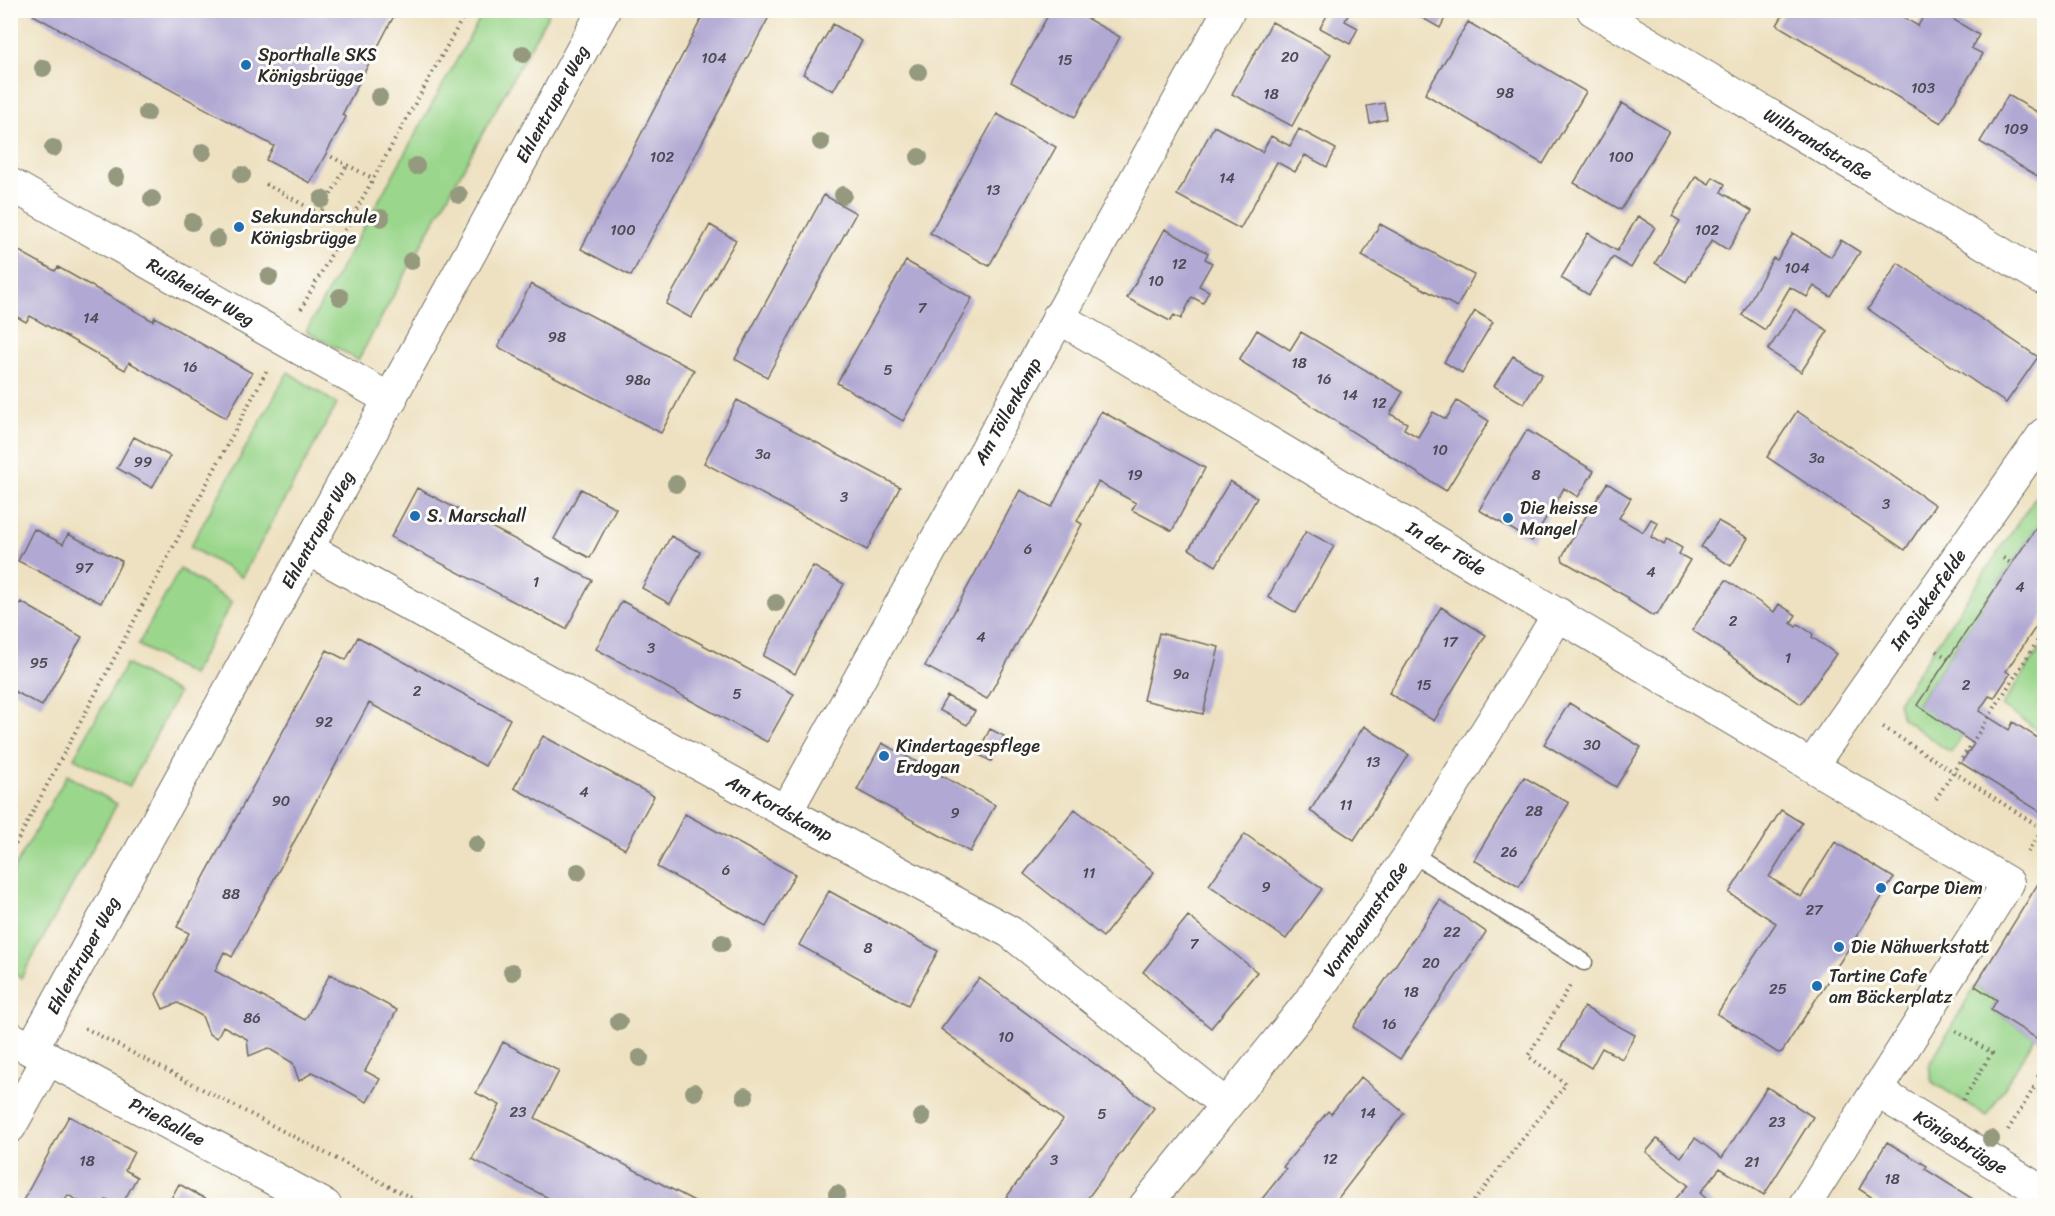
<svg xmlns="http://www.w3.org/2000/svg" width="2055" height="1216" font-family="Sriracha,sans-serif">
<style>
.green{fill:#9ad68b;stroke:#62805b;stroke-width:1.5}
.building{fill:#b1a9d3}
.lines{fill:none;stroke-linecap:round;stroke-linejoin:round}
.service-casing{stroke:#6f6b60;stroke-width:19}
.minor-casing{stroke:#6f6b60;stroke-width:34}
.tertiary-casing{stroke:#6f6b60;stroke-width:35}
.path{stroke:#6f6b60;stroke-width:4;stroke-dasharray:1.5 4.5;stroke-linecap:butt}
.service{stroke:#fff;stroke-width:16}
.minor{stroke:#fff;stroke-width:32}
.tertiary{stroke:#fff;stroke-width:33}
.tree{fill:#95997e}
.poi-dot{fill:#1f6fb2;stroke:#fdfcf7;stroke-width:2}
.labels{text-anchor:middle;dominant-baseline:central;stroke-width:6;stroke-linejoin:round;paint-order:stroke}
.number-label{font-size:15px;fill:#4c4a55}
.poi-label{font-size:18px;fill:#2b2b2b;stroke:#fdfcf7;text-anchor:start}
.street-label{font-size:18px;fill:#2b2b2b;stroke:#fdfcf7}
</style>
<rect width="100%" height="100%" fill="#fdfcf7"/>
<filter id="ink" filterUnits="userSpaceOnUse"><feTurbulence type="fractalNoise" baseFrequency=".0167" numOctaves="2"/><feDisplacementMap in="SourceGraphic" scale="12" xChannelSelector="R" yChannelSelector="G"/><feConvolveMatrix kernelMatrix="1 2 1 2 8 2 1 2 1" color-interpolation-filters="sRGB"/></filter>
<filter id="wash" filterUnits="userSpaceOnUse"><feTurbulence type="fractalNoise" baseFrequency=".008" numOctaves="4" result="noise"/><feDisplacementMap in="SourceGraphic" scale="24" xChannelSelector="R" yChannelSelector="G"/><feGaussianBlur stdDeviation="1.35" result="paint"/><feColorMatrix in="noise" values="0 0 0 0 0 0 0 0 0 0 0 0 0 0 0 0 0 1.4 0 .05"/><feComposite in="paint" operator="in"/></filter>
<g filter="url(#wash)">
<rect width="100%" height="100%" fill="#eee1c1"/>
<path class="green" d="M 484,11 L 550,11 L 358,360 L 306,331 Z
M 288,372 L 337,404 L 242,577 L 190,547 Z
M 2044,484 L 2044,516 L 1917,704 L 1962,735 L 1951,753 L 1902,718 L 1898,702 Z
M 180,569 L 232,602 L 192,675 L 138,645 Z
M 2044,643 L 2044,734 L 2002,706 Z
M 126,664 L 178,693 L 129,787 L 74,758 Z
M 67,775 L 117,804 L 21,978 L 11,972 L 11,874 Z
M 1975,986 L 1997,1000 L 1991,1010 L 2035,1037 L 1987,1116 L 1932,1082 L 1929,1065 Z"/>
<g id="blocks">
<path class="building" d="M 35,10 L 397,10 L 342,115 L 346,117 L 310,183 L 266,160 L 274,146 L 33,15 Z
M 706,10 L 771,13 L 631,276 L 581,249 Z
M 889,10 L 906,10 L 902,17 Z
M 1051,10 L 1072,10 L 1120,37 L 1075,117 L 1011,82 Z
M 1325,10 L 1351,10 L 1345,21 L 1358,28 L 1350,44 L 1320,28 L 1329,12 Z
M 1422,10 L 1449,10 L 1440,28 L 1419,16 Z
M 1786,10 L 1892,10 L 1918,26 L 1927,10 L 1938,10 L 1979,35 L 1971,48 L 1983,54 L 1941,123 L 1777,25 Z
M 1272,22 L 1331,54 L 1292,126 L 1232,94 Z
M 1468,22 L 1586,92 L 1543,164 L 1425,94 Z
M 833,24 L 862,41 L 833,91 L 803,74 Z
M 2008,95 L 2044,116 L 2044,180 L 1980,142 Z
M 1384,103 L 1387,119 L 1370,123 L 1367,106 Z
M 1622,103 L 1669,131 L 1621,210 L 1574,183 Z
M 997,114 L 1056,147 L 989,266 L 930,233 Z
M 1214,126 L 1262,152 L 1271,136 L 1290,146 L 1299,129 L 1336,149 L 1327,167 L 1305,155 L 1295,172 L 1277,162 L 1240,229 L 1177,195 Z
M 1696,176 L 1709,184 L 1713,177 L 1725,184 L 1721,192 L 1752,211 L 1728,250 L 1712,240 L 1686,282 L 1655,263 L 1680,221 L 1672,216 Z
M 824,195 L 856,213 L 767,377 L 735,359 Z
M 1638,216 L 1655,227 L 1631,268 L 1613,257 L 1589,295 L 1561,278 L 1588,233 L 1617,251 Z
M 1380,224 L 1474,275 L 1457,307 L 1362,256 Z
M 710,225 L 736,240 L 691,318 L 666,304 Z
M 1165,229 L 1208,253 L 1205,259 L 1212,263 L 1199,286 L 1209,291 L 1203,303 L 1192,297 L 1181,319 L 1174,315 L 1170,321 L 1127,298 Z
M 1793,233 L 1831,257 L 1841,240 L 1860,252 L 1831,297 L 1814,286 L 1807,297 L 1790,287 L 1765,330 L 1742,315 L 1773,258 L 1777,260 Z
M 10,246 L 55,271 L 58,267 L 153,321 L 155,317 L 252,373 L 226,418 L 129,362 L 125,370 L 30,316 L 26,322 L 10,313 Z
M 906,261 L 972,298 L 903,421 L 837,383 Z
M 1898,263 L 2038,357 L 2006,403 L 1868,309 Z
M 531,284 L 694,370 L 661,433 L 498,347 Z
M 1795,309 L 1828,331 L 1801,372 L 1768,350 Z
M 1475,311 L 1493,322 L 1462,373 L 1444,362 Z
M 1257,330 L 1290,350 L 1301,332 L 1403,392 L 1390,414 L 1407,423 L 1404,429 L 1418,437 L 1433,412 L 1446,419 L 1457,401 L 1489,421 L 1446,491 L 1239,360 Z
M 1513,356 L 1542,374 L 1524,404 L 1494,386 Z
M 737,400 L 900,487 L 867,550 L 704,463 Z
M 1101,411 L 1205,468 L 1172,531 L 1132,510 L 1136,503 L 1098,482 L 1077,521 L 1082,524 L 987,699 L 925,666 L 1020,490 L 1052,507 Z
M 1797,411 L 1935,505 L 1905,550 L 1767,457 Z
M 1527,430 L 1594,471 L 1578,497 L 1564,488 L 1532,541 L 1479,510 Z
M 134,437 L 170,456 L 152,488 L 117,468 Z
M 1230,481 L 1257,498 L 1216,566 L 1189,549 Z
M 1607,483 L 1631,498 L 1619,518 L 1643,532 L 1651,519 L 1658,523 L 1651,537 L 1664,545 L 1667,539 L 1682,548 L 1679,554 L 1690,560 L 1657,615 L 1654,614 L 1653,616 L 1628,600 L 1629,598 L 1563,561 L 1562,557 L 1571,540 Z
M 417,488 L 592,580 L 566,629 L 391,537 Z
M 581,489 L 616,508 L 590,558 L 554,539 Z
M 2044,516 L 2044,615 L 2006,671 L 2010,674 L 1994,698 L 1989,696 L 1979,711 L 2009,730 L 2013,722 L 2044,742 L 2044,814 L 1961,763 L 1974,744 L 1917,705 Z
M 1718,521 L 1748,538 L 1731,566 L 1701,547 Z
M 34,529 L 63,544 L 68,534 L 122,561 L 101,603 L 18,561 Z
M 1306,531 L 1334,546 L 1296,613 L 1268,597 Z
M 671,536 L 700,552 L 670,604 L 642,588 Z
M 813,566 L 844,584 L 795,674 L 763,656 Z
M 1726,580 L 1774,612 L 1779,604 L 1796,615 L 1791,623 L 1796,627 L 1798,624 L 1813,634 L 1812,637 L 1836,654 L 1801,704 L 1692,630 Z
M 622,601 L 794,694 L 767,742 L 596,649 Z
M 21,602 L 82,637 L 42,706 L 10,689 L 10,621 Z
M 1441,607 L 1486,635 L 1434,721 L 1389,693 Z
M 1159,633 L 1219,647 L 1203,714 L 1143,700 Z
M 358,637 L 510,719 L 485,766 L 369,703 L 232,957 L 224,952 L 215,971 L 305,1020 L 330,974 L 397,1010 L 365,1071 L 380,1079 L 367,1102 L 313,1072 L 299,1081 L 293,1063 L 268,1048 L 249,1056 L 247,1039 L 223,1026 L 217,1038 L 209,1034 L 202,1016 L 178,1003 L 163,1009 L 156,994 L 189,933 L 177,927 L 327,650 L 346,660 Z
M 947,696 L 975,711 L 967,725 L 939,710 Z
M 1569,703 L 1641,747 L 1616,787 L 1544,744 Z
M 1364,726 L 1409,755 L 1354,840 L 1310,811 Z
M 990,729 L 1004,736 L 991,761 L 977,754 Z
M 543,736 L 654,796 L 625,849 L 514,788 Z
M 882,743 L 995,805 L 970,852 L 857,790 Z
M 1524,777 L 1569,803 L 1519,887 L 1474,860 Z
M 1075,809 L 1154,872 L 1103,937 L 1024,874 Z
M 1781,810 L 1802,823 L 1769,877 L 1801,897 L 1835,842 L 1894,878 L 1782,1052 L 1778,1053 L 1717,1014 L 1776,923 L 1729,893 Z
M 685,814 L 795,874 L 766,927 L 657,867 Z
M 1245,834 L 1322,889 L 1286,939 L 1209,885 Z
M 2044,874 L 2044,994 L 2040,1001 L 2044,1003 L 2044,1043 L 1991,1010 L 1997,1000 L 1975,986 Z
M 829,891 L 938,951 L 908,1005 L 799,945 Z
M 1440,900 L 1486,932 L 1400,1059 L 1353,1027 Z
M 1188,916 L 1257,972 L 1211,1028 L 1143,972 Z
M 979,978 L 1154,1108 L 1082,1206 L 1000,1206 L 1063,1120 L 941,1029 Z
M 1584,1007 L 1635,1035 L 1622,1059 L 1602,1048 L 1591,1068 L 1560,1049 Z
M 503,1042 L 559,1071 L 535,1118 L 704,1206 L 564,1206 L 472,1159 L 500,1105 L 476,1093 Z
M 2044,1063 L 2044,1081 L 2037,1076 Z
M 1361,1077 L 1404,1113 L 1332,1206 L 1328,1203 L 1326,1206 L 1257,1205 L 1286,1169 L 1283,1167 L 1328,1111 L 1331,1114 Z
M 1767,1087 L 1813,1117 L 1764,1195 L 1720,1168 L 1700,1193 L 1714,1206 L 1669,1206 L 1688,1185 L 1646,1152 L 1657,1139 L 1681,1157 L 1695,1138 L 1722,1158 Z
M 69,1116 L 134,1152 L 125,1170 L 137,1177 L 121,1206 L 106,1200 L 103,1206 L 88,1206 L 68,1195 L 62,1206 L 20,1206 Z
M 1887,1142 L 1927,1166 L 1925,1169 L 1984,1206 L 1885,1206 L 1859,1189 Z
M 179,1184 L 218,1206 L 167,1206 Z"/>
</g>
</g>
<g filter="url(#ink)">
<use href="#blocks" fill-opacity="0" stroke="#6f6b60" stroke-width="1.5"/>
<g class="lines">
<defs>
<path id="service" d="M 1411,853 L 1584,962"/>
<g id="minor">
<path id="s1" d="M 1593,10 L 2044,279"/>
<path id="s2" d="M 10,184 L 391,400"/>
<path id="s3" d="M 1058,317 L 2008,883 L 1804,1206"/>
<path id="s4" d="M 308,549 L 786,812 L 1010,932 L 1226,1105"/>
<path id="s5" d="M 1812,765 L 2044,434"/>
<path id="s6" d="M 786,812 L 1229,10"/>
<path id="s7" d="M 31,1050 L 604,10"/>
<path id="s8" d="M 1877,1091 L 2044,1193"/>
<path d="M 10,1127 L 48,1059"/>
<path id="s9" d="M 1145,1206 L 1307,1005 L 1411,853 L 1559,614"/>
</g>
<g id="tertiary">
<path id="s10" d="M 10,1038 L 325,1206"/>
</g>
</defs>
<use href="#service" class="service-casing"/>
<use href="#minor" class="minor-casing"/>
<use href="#tertiary" class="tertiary-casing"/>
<path class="path" d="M 326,154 L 374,179
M 266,184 L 320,214 L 347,165
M 301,309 L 467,10
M 2003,558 L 2012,564
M 1937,651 L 1948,659
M 1883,727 L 2043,829 L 2028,852
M 1936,799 L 2044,631
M 10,855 L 267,370
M 10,988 L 20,993
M 85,1028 L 427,1206
M 1956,1031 L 1992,1053 L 1963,1100
M 2008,1130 L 2034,1088 L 2044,1094
M 1710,1201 L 1712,1198 L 1722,1206
M 1470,1206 L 1566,1084 L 1528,1056 L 1570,986"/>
<use href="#service" class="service"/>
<use href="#minor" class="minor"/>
<use href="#tertiary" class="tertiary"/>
</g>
<g class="tree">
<circle cx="523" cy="54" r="9"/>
<circle cx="43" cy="68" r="9"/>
<circle cx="918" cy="72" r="9"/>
<circle cx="379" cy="97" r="9"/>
<circle cx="147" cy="113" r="9"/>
<circle cx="821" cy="142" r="9"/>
<circle cx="53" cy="148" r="9"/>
<circle cx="203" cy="152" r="9"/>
<circle cx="919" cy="157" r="9"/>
<circle cx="416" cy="166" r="9"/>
<circle cx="242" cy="175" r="9"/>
<circle cx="116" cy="177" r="9"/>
<circle cx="459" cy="195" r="9"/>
<circle cx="843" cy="195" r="9"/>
<circle cx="152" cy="199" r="9"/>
<circle cx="322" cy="199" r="9"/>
<circle cx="381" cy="218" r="9"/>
<circle cx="192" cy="222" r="9"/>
<circle cx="217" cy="239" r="9"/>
<circle cx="411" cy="261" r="9"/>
<circle cx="269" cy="277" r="9"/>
<circle cx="340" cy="297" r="9"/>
<circle cx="676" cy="484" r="9"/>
<circle cx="776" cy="603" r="9"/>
<circle cx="476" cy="844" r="9"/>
<circle cx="578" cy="872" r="9"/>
<circle cx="722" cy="943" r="9"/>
<circle cx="512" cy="972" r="9"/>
<circle cx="619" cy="1022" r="9"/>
<circle cx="640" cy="1058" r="9"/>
<circle cx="694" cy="1092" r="9"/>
<circle cx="745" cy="1096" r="9"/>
<circle cx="922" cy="1117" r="9"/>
<circle cx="1991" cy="1139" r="9"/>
<circle cx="837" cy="1194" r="9"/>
</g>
</g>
<g class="poi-dot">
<circle cx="246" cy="65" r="6"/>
<circle cx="239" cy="227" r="6"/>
<circle cx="415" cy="516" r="6"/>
<circle cx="1508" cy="518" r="6"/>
<circle cx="884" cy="756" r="6"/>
<circle cx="1881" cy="888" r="6"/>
<circle cx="1839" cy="947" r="6"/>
<circle cx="1817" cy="986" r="6"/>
</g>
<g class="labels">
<g class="number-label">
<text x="1290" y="57">20</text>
<text x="714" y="58">104</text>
<text x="1065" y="60">15</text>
<text x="1923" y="88">103</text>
<text x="1505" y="93">98</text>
<text x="1271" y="94">18</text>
<text x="2016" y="129">109</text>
<text x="662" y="157">102</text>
<text x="1621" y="157">100</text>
<text x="1227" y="178">14</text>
<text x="993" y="190">13</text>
<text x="623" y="230">100</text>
<text x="1707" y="230">102</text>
<text x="1179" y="264">12</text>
<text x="1797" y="268">104</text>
<text x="1156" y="281">10</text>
<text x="922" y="308">7</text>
<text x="91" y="318">14</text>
<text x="557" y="337">98</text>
<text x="1299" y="363">18</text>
<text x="190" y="367">16</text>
<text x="888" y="370">5</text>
<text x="1324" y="379">16</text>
<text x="638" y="380">98a</text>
<text x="1350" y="395">14</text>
<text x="1379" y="403">12</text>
<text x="1440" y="450">10</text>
<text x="763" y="454">3a</text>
<text x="1817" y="458">3a</text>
<text x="143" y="462">99</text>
<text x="1135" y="475">19</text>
<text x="1536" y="475">8</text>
<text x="844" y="497">3</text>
<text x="1886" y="504">3</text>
<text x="1028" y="549">6</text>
<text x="84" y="568">97</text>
<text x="1651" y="572">4</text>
<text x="536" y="582">1</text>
<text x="2020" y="587">4</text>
<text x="1733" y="621">2</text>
<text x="981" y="637">4</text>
<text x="1450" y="642">17</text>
<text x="651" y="648">3</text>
<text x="1788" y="658">1</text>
<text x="39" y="663">95</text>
<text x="1181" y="674">9a</text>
<text x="1424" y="685">15</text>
<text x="1966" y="685">2</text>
<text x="417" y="691">2</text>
<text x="737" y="694">5</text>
<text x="324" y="722">92</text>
<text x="1592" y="745">30</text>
<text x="1373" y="762">13</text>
<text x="584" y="792">4</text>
<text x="281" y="801">90</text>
<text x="1346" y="805">11</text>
<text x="1534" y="811">28</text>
<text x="955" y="813">9</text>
<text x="1509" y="852">26</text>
<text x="726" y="870">6</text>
<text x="1089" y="873">11</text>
<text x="1266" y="887">9</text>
<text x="231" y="894">88</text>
<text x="1814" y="910">27</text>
<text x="1452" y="932">22</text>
<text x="1194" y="944">7</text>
<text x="868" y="948">8</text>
<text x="1431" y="963">20</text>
<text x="1778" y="989">25</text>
<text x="1411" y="992">18</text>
<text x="252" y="1018">86</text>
<text x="1389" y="1024">16</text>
<text x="1006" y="1037">10</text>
<text x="518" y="1112">23</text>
<text x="1368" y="1113">14</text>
<text x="1102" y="1114">5</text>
<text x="1777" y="1122">23</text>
<text x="1330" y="1159">12</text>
<text x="1054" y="1160">3</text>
<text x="87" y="1161">18</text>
<text x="1752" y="1162">21</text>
<text x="1892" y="1179">18</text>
</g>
<g class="poi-label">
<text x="258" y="55">Sporthalle SKS<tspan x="258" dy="21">Königsbrügge</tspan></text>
<text x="251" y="217">Sekundarschule<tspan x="251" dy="21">Königsbrügge</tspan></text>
<text x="1520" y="508">Die heisse<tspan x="1520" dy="21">Mangel</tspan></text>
<text x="427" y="516">S. Marschall</text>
<text x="896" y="746">Kindertagespflege<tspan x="896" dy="21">Erdogan</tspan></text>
<text x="1893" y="888">Carpe Diem</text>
<text x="1851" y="947">Die Nähwerkstatt</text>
<text x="1829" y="976">Tartine Cafe<tspan x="1829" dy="21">am Bäckerplatz</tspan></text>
</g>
<g class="street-label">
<text stroke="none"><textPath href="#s7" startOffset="1080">Ehlentruper Weg</textPath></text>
<text stroke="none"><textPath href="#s1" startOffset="262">Wilbrandstraße</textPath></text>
<text stroke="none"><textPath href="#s2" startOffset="219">Rußheider Weg</textPath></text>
<text stroke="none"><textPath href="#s6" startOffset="458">Am Töllenkamp</textPath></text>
<text stroke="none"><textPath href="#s7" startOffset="594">Ehlentruper Weg</textPath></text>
<text stroke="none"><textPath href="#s3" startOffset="452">In der Töde</textPath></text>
<text stroke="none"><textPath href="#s5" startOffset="202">Im Siekerfelde</textPath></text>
<text stroke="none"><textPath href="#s4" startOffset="538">Am Kordskamp</textPath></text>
<text stroke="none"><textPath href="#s9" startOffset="362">Vormbaumstraße</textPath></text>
<text stroke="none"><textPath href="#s7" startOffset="108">Ehlentruper Weg</textPath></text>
<text stroke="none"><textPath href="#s10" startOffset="178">Prießallee</textPath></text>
<text stroke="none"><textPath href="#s8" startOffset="98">Königsbrügge</textPath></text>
</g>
</g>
<rect width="2055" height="1216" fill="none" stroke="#fdfcf7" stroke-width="36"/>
</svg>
